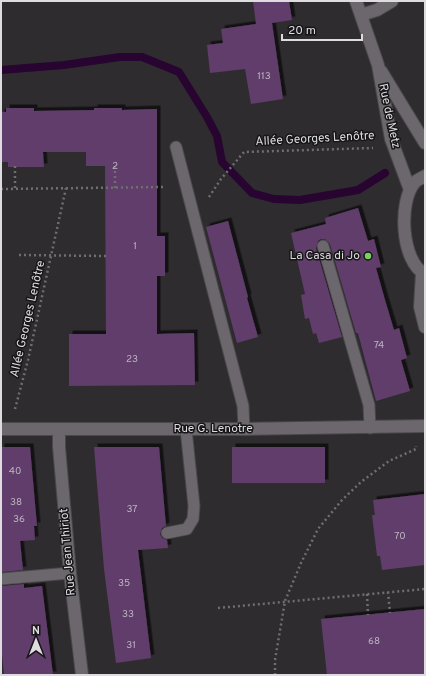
<svg xmlns="http://www.w3.org/2000/svg" width="426" height="676" font-family="Overpass,sans-serif">
<style>
.lines{fill:none;stroke-linecap:round;stroke-linejoin:round}
.stream{stroke:#270530;stroke-width:8}
.building{fill:#603d6a;filter:url(#shadow)}
.service-casing{stroke:#4b484c;stroke-width:13}
.minor-casing{stroke:#4b484c;stroke-width:14}
.tertiary-casing{stroke:#4b484c;stroke-width:14}
.path{stroke:#706e71;stroke-width:2.5;stroke-dasharray:2 3;stroke-linecap:butt}
.service{stroke:#6b676c;stroke-width:11}
.minor{stroke:#6b676c;stroke-width:12}
.tertiary{stroke:#6b676c;stroke-width:12}
.poi-dot{fill:#76d25a;stroke:#161517;stroke-width:1.5}
.labels{text-anchor:middle;dominant-baseline:central;stroke-width:3;stroke-linejoin:round;paint-order:stroke}
.number-label{font-size:10px;fill:#beb4c2}
.street-label{font-size:12px;fill:#dedcdf;stroke:#161517}
.poi-label{font-size:12px;fill:#dedcdf;stroke:#161517;text-anchor:end}
</style>
<defs>
<filter id="shadow"><feDropShadow dx="3.5" dy="-3.5" stdDeviation="0" flood-color="#0009"/></filter>
</defs>
<rect width="100%" height="100%" fill="#2f2c30"/>
<g class="lines">
<path class="stream" d="M 1,70 L 64,65 L 120,57 L 142,57 L 179,72 L 207,117 L 217,136 L 222,162 L 252,193 L 274,199 L 300,200 L 358,190 L 385,173"/>
</g>
<path class="building" d="M 253,1 L 289,1 L 292,20 L 272,23 L 283,99 L 251,104 L 245,69 L 210,73 L 207,45 L 223,43 L 221,29 L 256,24 Z
M 6,108 L 34,108 L 34,111 L 94,110 L 94,108 L 122,108 L 122,110 L 157,109 L 157,236 L 165,236 L 165,276 L 157,276 L 157,334 L 194,333 L 195,385 L 69,386 L 69,334 L 106,334 L 105,166 L 86,166 L 86,152 L 43,152 L 44,167 L 8,167 L 8,162 L 1,162 L 1,112 L 6,112 Z
M 358,208 L 368,241 L 374,239 L 381,267 L 376,268 L 385,300 L 394,330 L 399,328 L 407,358 L 401,360 L 410,391 L 376,401 L 358,333 L 356,333 L 330,244 L 325,239 L 321,239 L 318,241 L 316,248 L 342,337 L 319,343 L 316,333 L 313,334 L 309,318 L 305,319 L 301,295 L 305,294 L 291,233 L 326,224 L 325,218 Z
M 228,221 L 248,297 L 247,298 L 258,337 L 237,343 L 206,227 Z
M 1,447 L 30,447 L 37,526 L 34,526 L 35,540 L 20,541 L 23,570 L 1,572 Z
M 94,447 L 159,447 L 166,526 L 162,528 L 160,534 L 162,538 L 167,540 L 168,548 L 138,550 L 151,658 L 116,663 L 104,569 Z
M 232,447 L 325,447 L 325,483 L 232,483 Z
M 425,494 L 425,565 L 382,570 L 380,556 L 377,556 L 372,515 L 375,515 L 373,500 Z
M 24,584 L 24,588 L 42,586 L 53,675 L 4,675 L 1,643 L 1,586 Z
M 425,609 L 425,675 L 327,675 L 321,619 Z"/>
<g class="lines">
<defs>
<path id="service" d="M 176,147 L 243,406 L 244,429
M 323,246 L 369,405 L 370,428
M 167,533 L 187,529 L 193,519 L 194,506 L 186,429
M 1,579 L 70,573"/>
<path id="minor" d="M 361,15 L 377,10 L 392,1
M 1,429 L 244,429 L 425,426
M 59,429 L 59,447 L 70,573 L 82,675"/>
<path id="tertiary" d="M 356,1 L 378,65 L 391,139 L 410,190
M 381,71 L 425,143
M 425,176 C 422,178 417,180 415,182 C 398,201 401,262 425,274
M 422,273 L 420,307 L 425,327"/>
</defs>
<use href="#service" class="service-casing"/>
<use href="#minor" class="minor-casing"/>
<use href="#tertiary" class="tertiary-casing"/>
<path class="path" d="M 15,166 L 15,189
M 115,166 L 115,188
M 1,189 L 166,187
M 209,197 L 221,179 L 244,152 L 373,148
M 19,255 L 106,256
M 15,409 L 28,360 L 66,188
M 388,592 L 390,613
M 367,594 L 368,615
M 218,608 L 425,589
M 275,675 L 275,660 L 285,601 L 301,563 L 318,529 L 342,500 L 361,482 L 389,461 L 416,449 L 416,446"/>
<use href="#service" class="service"/>
<use href="#minor" class="minor"/>
<use href="#tertiary" class="tertiary"/>
</g>
<circle class="poi-dot" cx="368" cy="256" r="4"/>
<g class="labels">
<g class="number-label">
<text x="264" y="76">113</text>
<text x="115" y="166">2</text>
<text x="135" y="246">1</text>
<text x="379" y="345">74</text>
<text x="132" y="359">23</text>
<text x="15" y="471">40</text>
<text x="16" y="502">38</text>
<text x="132" y="509">37</text>
<text x="19" y="519">36</text>
<text x="400" y="536">70</text>
<text x="124" y="583">35</text>
<text x="128" y="614">33</text>
<text x="374" y="641">68</text>
<text x="131" y="645">31</text>
</g>
<g class="street-label">
<text transform="translate(389 116) rotate(78)">Rue de Metz</text>
<text transform="translate(315 139) rotate(-3)">Allée Georges Lenôtre</text>
<text transform="translate(28 319) rotate(-77)">Allée Georges Lenôtre</text>
<text x="213" y="429">Rue G. Lenotre</text>
<text transform="translate(68 552) rotate(-95)">Rue Jean Thiriot</text>
</g>
<g class="poi-label">
<text x="360" y="256">La Casa di Jo</text>
</g>
</g>
<rect width="426" height="676" fill="none" stroke="#dedcdf" stroke-width="4"/>
<g transform="translate(36 640)" stroke="#161517" stroke-width="3" paint-order="stroke">
<path d="M0-3L7 15L0 10L-7 15Z" fill="#dedcdf"/>
<text y="-6" font-size="11" font-weight="bold" text-anchor="middle" fill="#dedcdf">N</text>
</g>
<path d="M282 34v6h80v-6" fill="none" stroke="#dedcdf" stroke-width="2"/>
<text x="288" y="34" font-size="12" fill="#dedcdf" stroke="#161517" stroke-width="3" paint-order="stroke">20 m</text>
</svg>
